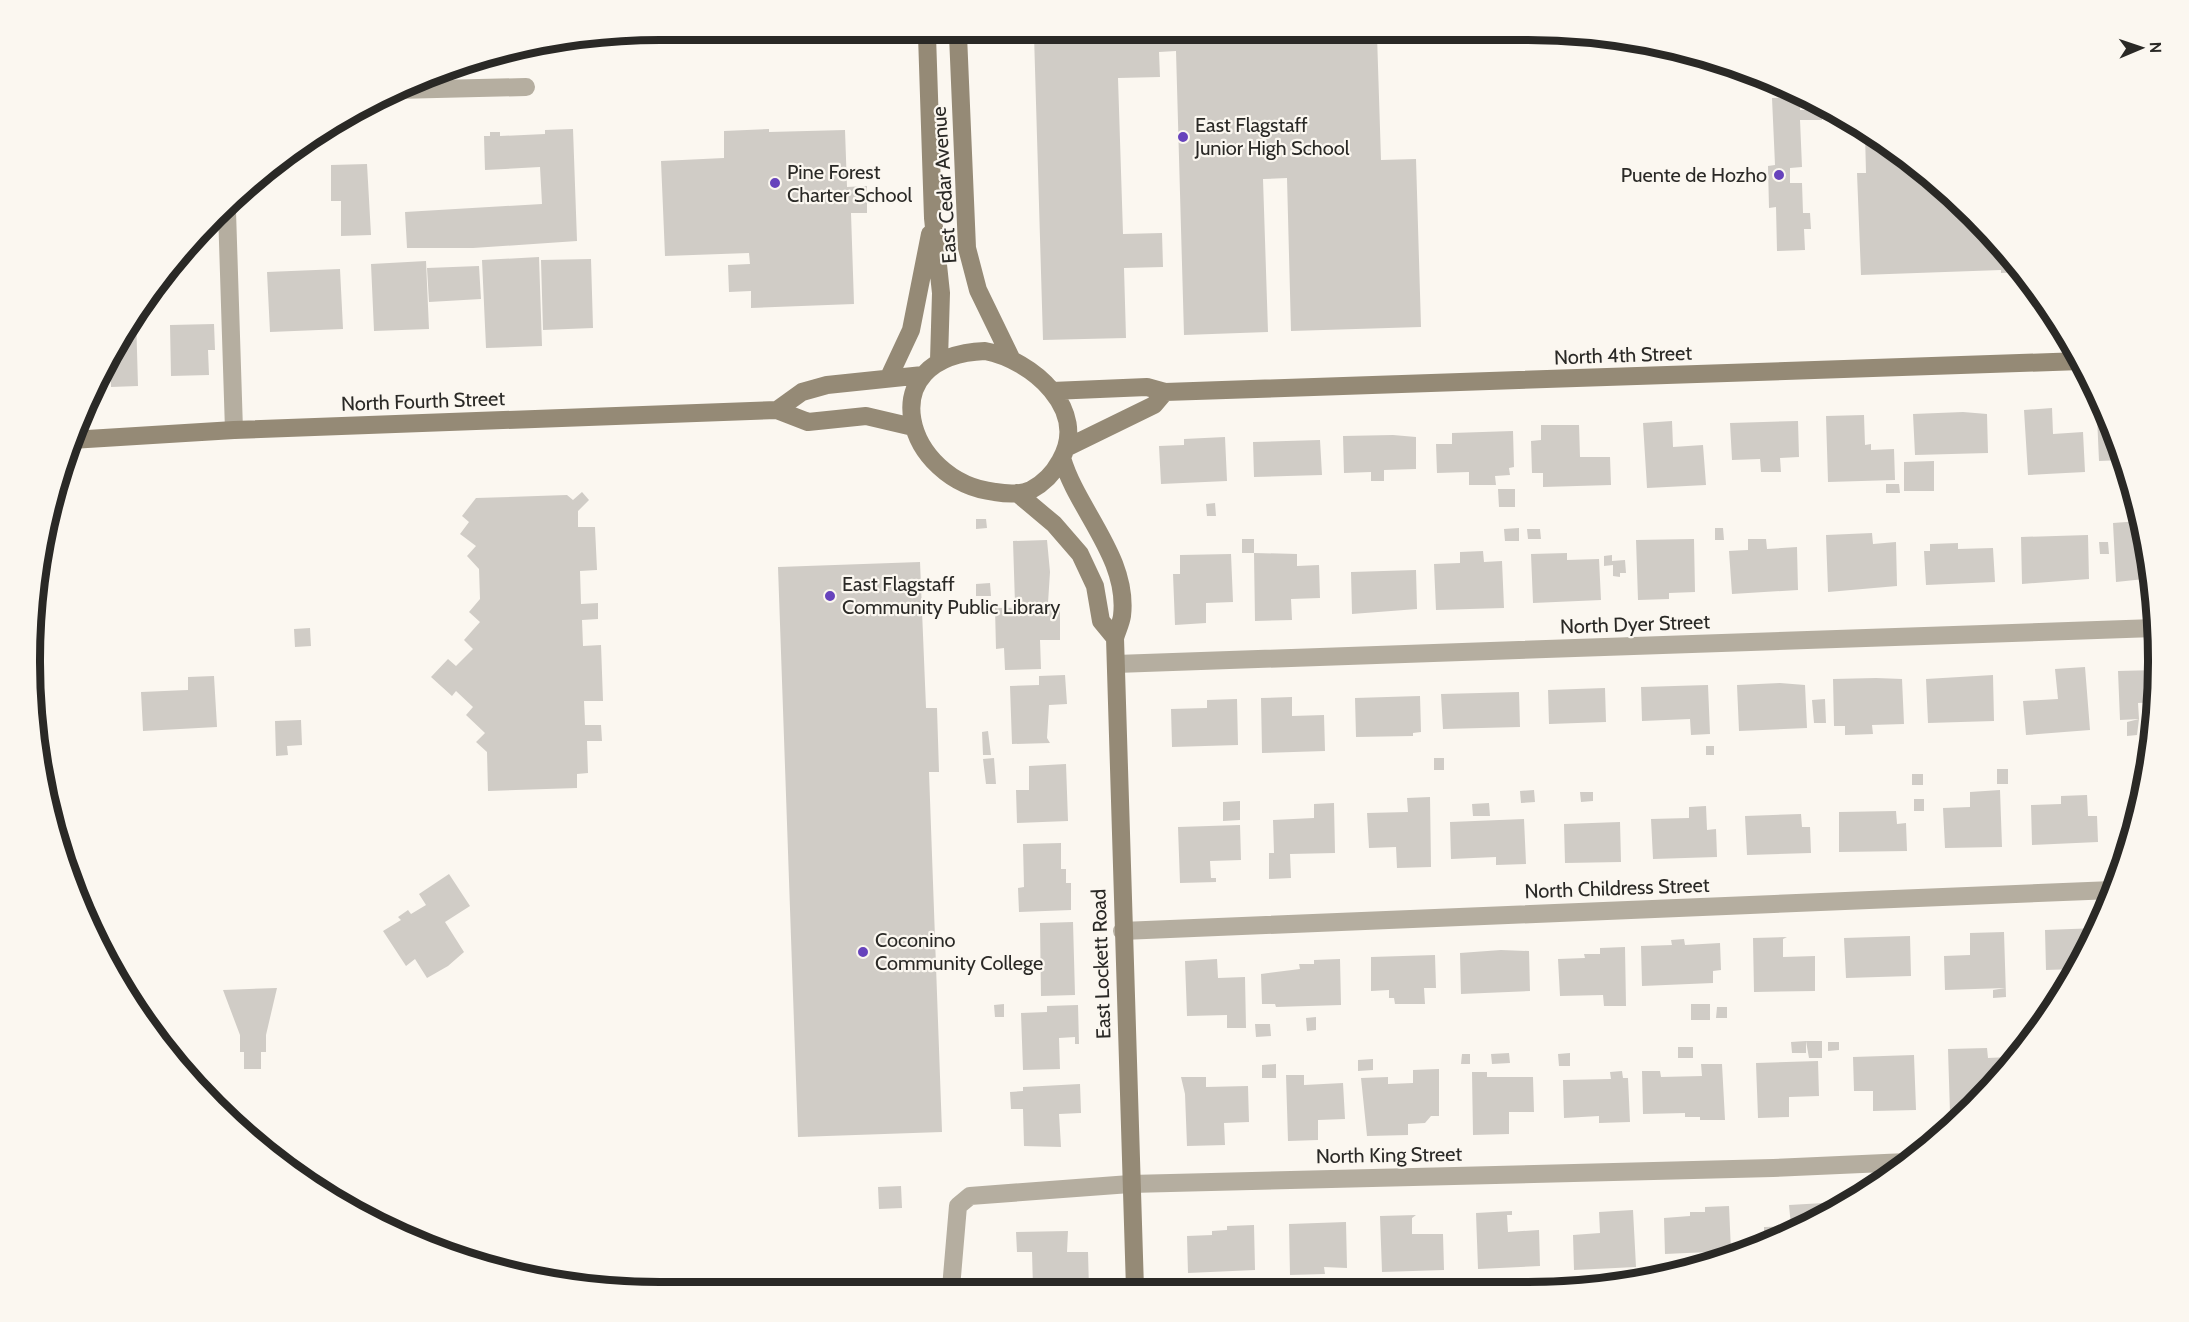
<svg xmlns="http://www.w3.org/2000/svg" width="2189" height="1322" font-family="Cabin,sans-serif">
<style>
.building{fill:#d0ccc6}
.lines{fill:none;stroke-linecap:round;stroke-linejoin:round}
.street{stroke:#b5aea0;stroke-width:18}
.secondary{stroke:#958a76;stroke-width:18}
.poi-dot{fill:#6743bc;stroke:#fbf7f0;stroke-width:2}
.labels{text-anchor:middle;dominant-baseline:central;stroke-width:4.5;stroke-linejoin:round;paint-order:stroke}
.poi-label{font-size:20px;fill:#2a2926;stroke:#fbf7f0;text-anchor:start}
.street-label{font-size:20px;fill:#2a2926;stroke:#fbf7f0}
.rim{fill:none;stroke:#2a2926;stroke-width:8}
</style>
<rect width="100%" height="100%" fill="#fbf7f0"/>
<path class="building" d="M 1034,35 L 1377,35 L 1381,160 L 1416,159 L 1421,327 L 1291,331 L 1287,178 L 1263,179 L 1268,332 L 1184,335 L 1176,51 L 1159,52 L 1160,77 L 1118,78 L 1123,234 L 1162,233 L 1163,267 L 1124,268 L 1126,338 L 1043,340 Z
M 1800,97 L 1800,110 L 1822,110 L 1822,120 L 1800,120 L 1802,167 L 1790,168 L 1790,183 L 1802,183 L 1803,213 L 1810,213 L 1811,229 L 1804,229 L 1805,250 L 1777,251 L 1776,207 L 1769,208 L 1768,166 L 1775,165 L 1772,98 Z
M 573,129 L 577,241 L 473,248 L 407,248 L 405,212 L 542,204 L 540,167 L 485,170 L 484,136 L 490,136 L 490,132 L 500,132 L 500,136 L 545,134 L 545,130 Z
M 769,129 L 769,132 L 845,130 L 847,187 L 867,186 L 867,213 L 851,213 L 854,304 L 751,308 L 751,291 L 729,292 L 728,265 L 750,264 L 749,253 L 665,256 L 661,161 L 724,158 L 724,131 Z
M 1865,133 L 1912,160 L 2002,245 L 2022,272 L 2001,273 L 2001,270 L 1861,275 L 1857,173 L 1866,173 Z
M 367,164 L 371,235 L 341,236 L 341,201 L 331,201 L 331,165 Z
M 539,257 L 542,346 L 486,348 L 482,260 Z
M 591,259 L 593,328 L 543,330 L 541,260 Z
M 426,261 L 429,329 L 374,331 L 371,264 Z
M 479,266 L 481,299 L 429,302 L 427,268 Z
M 340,269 L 343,329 L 270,332 L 267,272 Z
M 136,316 L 138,386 L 111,387 L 110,358 Z
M 214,324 L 215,350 L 208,350 L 209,375 L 171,376 L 170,325 Z
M 106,365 L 106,380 L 96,380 Z
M 2052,408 L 2053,434 L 2083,432 L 2085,472 L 2028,475 L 2024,410 Z
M 1963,412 L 1987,414 L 1988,453 L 1915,455 L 1913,414 Z
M 1864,415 L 1865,445 L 1871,444 L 1871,450 L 1894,449 L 1895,480 L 1828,482 L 1826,416 Z
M 2097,416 L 2106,416 L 2128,469 L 2124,469 L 2123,460 L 2099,461 Z
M 1672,421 L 1673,447 L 1703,445 L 1706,485 L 1647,488 L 1643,423 Z
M 1798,421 L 1799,457 L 1780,458 L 1781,472 L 1761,472 L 1760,459 L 1732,460 L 1730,423 Z
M 1541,425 L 1579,425 L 1580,457 L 1610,457 L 1611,485 L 1543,487 L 1543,473 L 1532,473 L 1531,441 L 1541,440 Z
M 1513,431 L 1514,467 L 1509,468 L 1510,475 L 1495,476 L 1496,485 L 1469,485 L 1469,472 L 1437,473 L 1436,444 L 1452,444 L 1452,433 Z
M 1393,435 L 1416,437 L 1416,469 L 1384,470 L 1384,481 L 1371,481 L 1371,472 L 1344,473 L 1343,436 Z
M 1225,437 L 1227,481 L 1161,484 L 1159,446 L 1184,445 L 1184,439 Z
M 1320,440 L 1322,475 L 1254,477 L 1253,442 Z
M 1934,461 L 1934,491 L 1904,491 L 1904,462 Z
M 1886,484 L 1899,484 L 1900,493 L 1886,493 Z
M 1498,489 L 1515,489 L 1515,507 L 1499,507 Z
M 582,492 L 589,500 L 578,511 L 578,527 L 595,527 L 597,570 L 580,571 L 581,604 L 598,603 L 598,619 L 582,620 L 583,646 L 601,645 L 603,701 L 584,701 L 585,725 L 601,725 L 602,741 L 587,741 L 588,773 L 577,774 L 577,788 L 488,791 L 487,752 L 476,742 L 485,733 L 466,715 L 473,707 L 456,691 L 452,696 L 431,677 L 448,659 L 456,666 L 473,649 L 464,640 L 480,622 L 469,612 L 480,599 L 479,569 L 467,556 L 476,546 L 460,534 L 469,522 L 462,516 L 476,498 L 567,495 L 573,500 Z
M 1215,503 L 1216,516 L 1207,516 L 1206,504 Z
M 976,519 L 986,519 L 987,528 L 976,529 Z
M 2140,521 L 2154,578 L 2116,582 L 2113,523 Z
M 1519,528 L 1519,541 L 1505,541 L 1504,529 Z
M 1715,528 L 1723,528 L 1724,540 L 1715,540 Z
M 1527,529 L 1540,529 L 1541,539 L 1528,539 Z
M 1872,533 L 1873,544 L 1896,542 L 1897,586 L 1828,592 L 1826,535 Z
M 2088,535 L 2089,579 L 2022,584 L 2021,537 Z
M 1242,539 L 1254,539 L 1254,553 L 1242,553 Z
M 1694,539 L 1695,592 L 1669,593 L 1669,599 L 1638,600 L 1636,540 Z
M 1748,539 L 1766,539 L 1767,549 L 1797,547 L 1798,590 L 1732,594 L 1729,551 L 1748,550 Z
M 1047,540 L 1050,572 L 1048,603 L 1015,604 L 1013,541 Z
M 2099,542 L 2108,542 L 2109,554 L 2100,554 Z
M 1958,543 L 1958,549 L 1993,548 L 1995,582 L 1926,585 L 1924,551 L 1930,551 L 1930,544 Z
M 1483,551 L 1484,562 L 1502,561 L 1504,608 L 1436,610 L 1434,564 L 1460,563 L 1460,552 Z
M 1254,553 L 1297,554 L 1297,566 L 1319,565 L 1320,598 L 1291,599 L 1292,620 L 1255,621 Z
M 1567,553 L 1567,560 L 1599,559 L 1601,600 L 1533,603 L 1531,554 Z
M 1231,554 L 1233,602 L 1206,603 L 1206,623 L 1175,625 L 1173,574 L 1180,574 L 1180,555 Z
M 1612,555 L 1612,561 L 1625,560 L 1626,573 L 1620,573 L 1620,577 L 1613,576 L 1613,565 L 1604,566 L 1604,556 Z
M 920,562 L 926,708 L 937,708 L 939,772 L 929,772 L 942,1132 L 798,1137 L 778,567 Z
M 1416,570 L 1417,609 L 1352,614 L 1351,572 Z
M 990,583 L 991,596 L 976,596 L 976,584 Z
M 1060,607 L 1060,640 L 1040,640 L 1041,669 L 1005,670 L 1004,648 L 996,649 L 995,608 Z
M 310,628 L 311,646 L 295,647 L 294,629 Z
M 2085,667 L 2090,730 L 2026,735 L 2023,701 L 2058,699 L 2055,669 Z
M 2157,670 L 2158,702 L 2138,703 L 2139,719 L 2137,735 L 2127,736 L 2127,722 L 2139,719 L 2120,720 L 2118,671 Z
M 1065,675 L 1067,704 L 1049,705 L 1047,738 L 1050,743 L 1012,744 L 1010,686 L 1039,685 L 1039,676 Z
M 1993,675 L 1994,721 L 1928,723 L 1926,679 Z
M 214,676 L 217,727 L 143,731 L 141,692 L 188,690 L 188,677 Z
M 1876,678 L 1902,679 L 1904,724 L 1872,725 L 1873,734 L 1845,735 L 1845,726 L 1834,726 L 1833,679 Z
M 1780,683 L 1805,685 L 1807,728 L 1739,731 L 1737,685 Z
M 1708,685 L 1710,734 L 1691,735 L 1690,719 L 1642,721 L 1641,687 Z
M 1605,688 L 1606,722 L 1549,724 L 1548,690 Z
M 1519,692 L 1520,727 L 1443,729 L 1441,694 Z
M 1420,696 L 1421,732 L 1413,733 L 1413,736 L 1356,737 L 1355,698 Z
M 1292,697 L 1292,716 L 1324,715 L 1325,751 L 1262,753 L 1261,698 Z
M 1237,699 L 1238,745 L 1172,747 L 1171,709 L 1207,708 L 1207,700 Z
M 1825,699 L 1826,723 L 1814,723 L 1812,700 Z
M 301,720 L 302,745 L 287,746 L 288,755 L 276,756 L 275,721 Z
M 988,731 L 991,755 L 983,755 L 982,732 Z
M 1706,746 L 1714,746 L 1714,755 L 1706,755 Z
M 994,758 L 996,784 L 986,784 L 983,759 Z
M 1434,758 L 1444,758 L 1444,770 L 1434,770 Z
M 1066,764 L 1068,821 L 1017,823 L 1016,790 L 1029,790 L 1029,766 Z
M 1997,769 L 2008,769 L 2008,784 L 1997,784 Z
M 1912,774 L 1923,774 L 1923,785 L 1912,785 Z
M 1534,790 L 1535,802 L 1521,803 L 1520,791 Z
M 2000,790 L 2002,847 L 1945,848 L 1943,808 L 1970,807 L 1970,792 Z
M 1580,792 L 1593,792 L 1593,801 L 1581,802 Z
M 2087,795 L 2088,816 L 2097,816 L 2098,842 L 2032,845 L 2031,805 L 2061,804 L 2061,796 Z
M 1430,797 L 1431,867 L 1397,868 L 1396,847 L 1369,848 L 1367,813 L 1408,812 L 1407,798 Z
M 1914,799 L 1924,799 L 1924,811 L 1914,811 Z
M 1240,801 L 1240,820 L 1223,821 L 1223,802 Z
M 2129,801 L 2141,801 L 2138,824 L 2130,845 Z
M 1334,803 L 1335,853 L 1290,854 L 1291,878 L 1269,879 L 1269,853 L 1274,853 L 1273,820 L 1314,818 L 1314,804 Z
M 1489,803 L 1490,816 L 1473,816 L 1472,804 Z
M 1706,806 L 1707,830 L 1716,829 L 1717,857 L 1653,859 L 1651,819 L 1689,818 L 1689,807 Z
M 1896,811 L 1897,824 L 1906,823 L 1907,851 L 1839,852 L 1839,812 Z
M 1801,814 L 1802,827 L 1810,827 L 1811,853 L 1747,855 L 1745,816 Z
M 1524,819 L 1526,864 L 1496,865 L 1496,857 L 1451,859 L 1450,822 Z
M 1620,822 L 1621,862 L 1565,863 L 1564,824 Z
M 1240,825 L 1241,860 L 1210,861 L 1211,878 L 1216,878 L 1216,882 L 1180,883 L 1178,827 Z
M 1061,843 L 1061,869 L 1066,869 L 1066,883 L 1071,883 L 1071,910 L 1019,912 L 1018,888 L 1024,887 L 1023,844 Z
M 449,874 L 470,906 L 445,922 L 464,952 L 448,966 L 427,978 L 415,959 L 406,966 L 383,931 L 401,920 L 398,917 L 408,910 L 411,914 L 426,905 L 419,894 Z
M 1073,922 L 1075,995 L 1041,996 L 1040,923 Z
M 2098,928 L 2076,969 L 2046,970 L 2045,930 Z
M 2004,932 L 2006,997 L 1993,998 L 1993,990 L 2005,988 L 1945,990 L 1944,956 L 1970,955 L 1970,933 Z
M 1910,936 L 1911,976 L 1846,978 L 1844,938 Z
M 1787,937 L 1783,939 L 1783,957 L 1815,956 L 1815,991 L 1754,992 L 1753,938 Z
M 1684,939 L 1685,945 L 1720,943 L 1721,970 L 1713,971 L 1713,983 L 1642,986 L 1641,946 L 1672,945 L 1671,940 Z
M 1625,947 L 1626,1006 L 1604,1006 L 1603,995 L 1560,996 L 1558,959 L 1585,958 L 1584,954 L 1600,954 L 1600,948 Z
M 1501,950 L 1529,951 L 1530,991 L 1461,994 L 1460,953 Z
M 1435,955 L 1436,988 L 1424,988 L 1425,1004 L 1395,1004 L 1394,998 L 1389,998 L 1389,990 L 1371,991 L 1371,957 Z
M 1217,959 L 1218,978 L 1245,977 L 1246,1028 L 1227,1028 L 1227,1015 L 1187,1016 L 1185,961 Z
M 1340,959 L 1341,1005 L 1276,1007 L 1275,1004 L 1262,1004 L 1261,974 L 1300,969 L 1299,964 L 1314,964 L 1314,960 Z
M 277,988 L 266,1035 L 266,1052 L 261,1052 L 261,1069 L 244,1069 L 244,1052 L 240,1052 L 240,1035 L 223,990 Z
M 1004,1004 L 1004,1017 L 995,1017 L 994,1005 Z
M 1691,1004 L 1710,1004 L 1710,1020 L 1691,1020 Z
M 1078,1005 L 1079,1044 L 1075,1044 L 1075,1037 L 1059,1038 L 1060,1069 L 1023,1070 L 1021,1013 L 1047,1012 L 1047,1006 Z
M 1717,1007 L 1727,1007 L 1727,1018 L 1716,1018 Z
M 1316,1017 L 1316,1030 L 1307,1031 L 1306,1018 Z
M 1255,1024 L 1270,1024 L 1271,1036 L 1256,1037 Z
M 1806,1041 L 1822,1041 L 1822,1058 L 1809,1058 L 1806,1041 L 1806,1053 L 1792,1053 L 1791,1042 Z
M 1828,1042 L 1839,1042 L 1839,1050 L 1828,1051 Z
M 1678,1047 L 1693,1047 L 1693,1058 L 1678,1058 Z
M 1987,1048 L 1988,1058 L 2009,1057 L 2009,1066 L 1983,1094 L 1979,1094 L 1979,1098 L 1965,1113 L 1950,1113 L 1948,1049 Z
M 1509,1053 L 1510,1063 L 1492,1064 L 1491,1054 Z
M 1570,1053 L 1570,1066 L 1559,1066 L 1558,1054 Z
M 1462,1054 L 1470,1054 L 1470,1064 L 1461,1064 Z
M 1914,1055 L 1916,1110 L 1873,1111 L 1873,1091 L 1854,1091 L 1853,1057 Z
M 1373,1059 L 1373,1070 L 1358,1071 L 1358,1060 Z
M 1818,1061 L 1819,1096 L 1789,1097 L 1789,1117 L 1758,1118 L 1756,1063 Z
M 1276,1064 L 1276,1078 L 1262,1078 L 1262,1065 Z
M 1701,1064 L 1722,1064 L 1725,1120 L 1700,1120 L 1700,1117 L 1685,1117 L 1685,1113 L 1643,1114 L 1642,1071 L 1660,1071 L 1661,1077 L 1702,1076 Z
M 1439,1069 L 1439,1116 L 1431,1116 L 1425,1123 L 1408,1124 L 1408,1135 L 1367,1136 L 1361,1078 L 1388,1077 L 1388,1084 L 1413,1083 L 1413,1070 Z
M 1622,1071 L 1623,1078 L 1628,1078 L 1630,1122 L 1599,1123 L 1599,1116 L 1564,1118 L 1563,1080 L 1611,1079 L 1610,1072 Z
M 1472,1072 L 1487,1072 L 1487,1077 L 1533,1077 L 1534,1112 L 1509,1112 L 1509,1134 L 1473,1135 Z
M 1286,1075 L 1304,1075 L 1304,1085 L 1343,1083 L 1345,1119 L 1318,1120 L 1318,1140 L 1288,1141 Z
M 1181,1077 L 1206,1077 L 1206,1087 L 1248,1086 L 1249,1122 L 1224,1123 L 1225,1145 L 1187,1146 L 1185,1094 Z
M 1080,1084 L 1081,1113 L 1059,1114 L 1061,1147 L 1024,1146 L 1023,1109 L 1011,1109 L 1010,1092 L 1023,1091 L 1023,1087 Z
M 901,1186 L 902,1208 L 879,1209 L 878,1187 Z
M 1824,1203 L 1824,1215 L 1764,1240 L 1764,1227 L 1791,1226 L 1789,1205 Z
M 1729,1206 L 1731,1251 L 1665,1254 L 1664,1218 L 1690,1216 L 1690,1212 L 1705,1212 L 1705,1207 Z
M 1633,1210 L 1636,1267 L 1574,1270 L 1573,1235 L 1600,1233 L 1599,1212 Z
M 1512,1211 L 1512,1215 L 1507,1215 L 1508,1232 L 1539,1230 L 1540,1266 L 1478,1269 L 1476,1213 Z
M 1416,1215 L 1412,1218 L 1412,1234 L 1443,1234 L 1444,1270 L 1382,1272 L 1380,1216 Z
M 1346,1222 L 1347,1268 L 1324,1267 L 1325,1274 L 1290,1275 L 1289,1224 Z
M 1254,1225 L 1255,1270 L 1188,1273 L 1187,1236 L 1212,1235 L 1212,1231 L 1227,1230 L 1227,1226 Z
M 1068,1231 L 1067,1252 L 1088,1252 L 1089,1289 L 1033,1288 L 1032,1252 L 1017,1252 L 1016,1232 Z"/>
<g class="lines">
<path class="street" d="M 395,90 L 526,87
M 227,211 L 234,430
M 1116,664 L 2155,628
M 1122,931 L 2113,890
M 951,1288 L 958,1206 L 970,1196 L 1130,1184 L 1773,1168 L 1907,1162"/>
<path class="secondary" d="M 927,35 L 933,218 L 941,293 L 939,360
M 958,35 L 967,248 L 978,290 L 1012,360
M 985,351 C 1032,360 1090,410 1060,461 C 1053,474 1044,483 1031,490 C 1020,495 1007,494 995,492 C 905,482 868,356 985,351 Z
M 889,377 L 911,330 L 930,234
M 1052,391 L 1147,387 L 1165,392 L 2081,361
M 777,410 L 802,392 L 827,385 L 923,375
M 71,440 L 234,430 L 777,410 L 808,422 L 866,416 L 913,427
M 1066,448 L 1154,405 L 1165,392
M 1062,458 C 1077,510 1129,558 1122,616 C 1121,623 1117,631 1115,638 L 1135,1289
M 1017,493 L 1054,524 L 1080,554 L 1095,586 L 1101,621 L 1115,638"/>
</g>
<g class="poi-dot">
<circle cx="1183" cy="137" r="6"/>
<circle cx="1779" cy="175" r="6"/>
<circle cx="775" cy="183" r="6"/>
<circle cx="830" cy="596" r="6"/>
<circle cx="863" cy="952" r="6"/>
</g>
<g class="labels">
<g class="poi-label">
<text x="1195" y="125">East Flagstaff<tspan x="1195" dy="23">Junior High School</tspan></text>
<text x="787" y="172">Pine Forest<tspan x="787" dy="23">Charter School</tspan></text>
<text x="1767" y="175" text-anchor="end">Puente de Hozho</text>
<text x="842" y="584">East Flagstaff<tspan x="842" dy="23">Community Public Library</tspan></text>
<text x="875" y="940">Coconino<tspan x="875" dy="23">Community College</tspan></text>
</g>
<g class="street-label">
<text transform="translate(944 185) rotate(-94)">East Cedar Avenue</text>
<text transform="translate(1623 355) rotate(-2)">North 4th Street</text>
<text transform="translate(423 401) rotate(-2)">North Fourth Street</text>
<text transform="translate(1635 624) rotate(-2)">North Dyer Street</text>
<text transform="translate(1617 888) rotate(-2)">North Childress Street</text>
<text transform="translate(1101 964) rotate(-92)">East Lockett Road</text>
<text transform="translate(1389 1155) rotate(-1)">North King Street</text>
</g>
</g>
<path d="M0 0H2189V1322H0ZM660 40H1528A620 620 0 0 1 2148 660V662A620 620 0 0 1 1528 1282H660A620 620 0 0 1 40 662V660A620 620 0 0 1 660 40Z" fill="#fbf7f0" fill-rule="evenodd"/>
<path class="rim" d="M660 40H1528A620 620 0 0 1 2148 660V662A620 620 0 0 1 1528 1282H660A620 620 0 0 1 40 662V660A620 620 0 0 1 660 40Z"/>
<g transform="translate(2141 48) rotate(88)" stroke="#fbf7f0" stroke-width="4.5" paint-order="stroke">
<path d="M0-4.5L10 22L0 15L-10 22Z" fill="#2a2926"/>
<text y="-9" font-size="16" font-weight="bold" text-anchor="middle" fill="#2a2926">N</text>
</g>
</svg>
